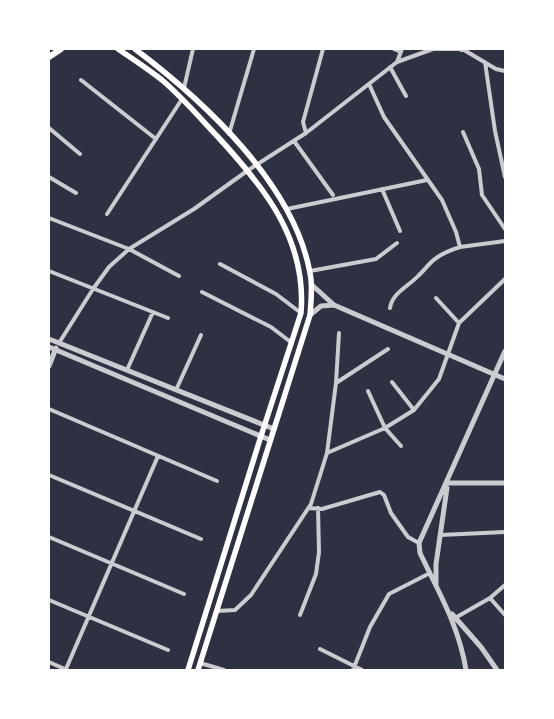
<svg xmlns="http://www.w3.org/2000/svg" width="554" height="719" font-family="'DejaVu Sans',sans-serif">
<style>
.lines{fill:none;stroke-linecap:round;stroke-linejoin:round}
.minor{stroke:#caccd0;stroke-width:4}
.tertiary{stroke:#caccd0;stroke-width:5}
.secondary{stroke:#fff;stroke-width:5.5}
.primary{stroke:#fff;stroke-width:6}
</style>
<rect width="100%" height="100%" fill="#2d3142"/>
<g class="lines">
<path class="minor" d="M 394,49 L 401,52
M 461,50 L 464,50 L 496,69 L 505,71
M 397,62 L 402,49
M 485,62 L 495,131 L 505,177
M 390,67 L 406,96
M 81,80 L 156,139
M 369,84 L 384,117 L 442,200 L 456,232 L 460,247 L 505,241
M 184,88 L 193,49
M 49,128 L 80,154
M 463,132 L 479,169 L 482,195 L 505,229
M 306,133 L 303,122 L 323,49
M 229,134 L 254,49
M 294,141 L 333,195
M 49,177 L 76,193
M 382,189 L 400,231
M 287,209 L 427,180
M 107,214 L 182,99
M 49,218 L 129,249 L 179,276
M 220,264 L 276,294 L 301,313
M 49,271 L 168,318
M 310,271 L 376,259 L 397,243
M 202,292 L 271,327 L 292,343
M 436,298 L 459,323
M 390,308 C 392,293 409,286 418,276 C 424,271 429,263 435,259 C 442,253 451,250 460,247
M 59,343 L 93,289 L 109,267 L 129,249 L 194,209 L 247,171 L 306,133 L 397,62 L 433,49 L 462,49
M 127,370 L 153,312
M 392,382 L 414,410
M 336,383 L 388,349
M 176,390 L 201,335
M 368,391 L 385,428 L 401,446
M 49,409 L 217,481
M 327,453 L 336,383 L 339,333
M 49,475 L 201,539
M 309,508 L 322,509 L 380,492 L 384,495 L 391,513 L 408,537 L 419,543
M 440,535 L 505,532
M 49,537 L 184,594
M 490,598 L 505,615
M 49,600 L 168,650
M 217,611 L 235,610 L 251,595 L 311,504 L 327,453 L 385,428 L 414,410 L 439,379 L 459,323 L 505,279
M 300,615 L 316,574 L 319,552 L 318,508
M 455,618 L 490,598 L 505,585
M 320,649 L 362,670
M 49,662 L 67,670
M 200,663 L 224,670
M 66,669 L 158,456
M 353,670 L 370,627 L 389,594 L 430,573"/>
<path class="tertiary" d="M 312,285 L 334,305 L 505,379
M 310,315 L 321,306 L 334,305
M 49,339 L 274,429
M 49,347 L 270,440
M 49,366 L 56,348
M 447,483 L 505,483
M 436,584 L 436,564 L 447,488
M 452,614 L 481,647 L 497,670
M 466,670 C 459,626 439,593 420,553 L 419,543 L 505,351"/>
<path class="secondary" d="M 118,49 C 133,59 148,69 162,80 C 182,97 200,118 218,137 C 265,188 307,240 301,313 L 261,436 L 188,670
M 135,49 C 204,101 294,184 310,273 C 313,287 311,301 310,315 L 198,670"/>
<path class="primary" d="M 49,57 L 61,49"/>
</g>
<rect width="554" height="719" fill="none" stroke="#ffffff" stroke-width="100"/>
</svg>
